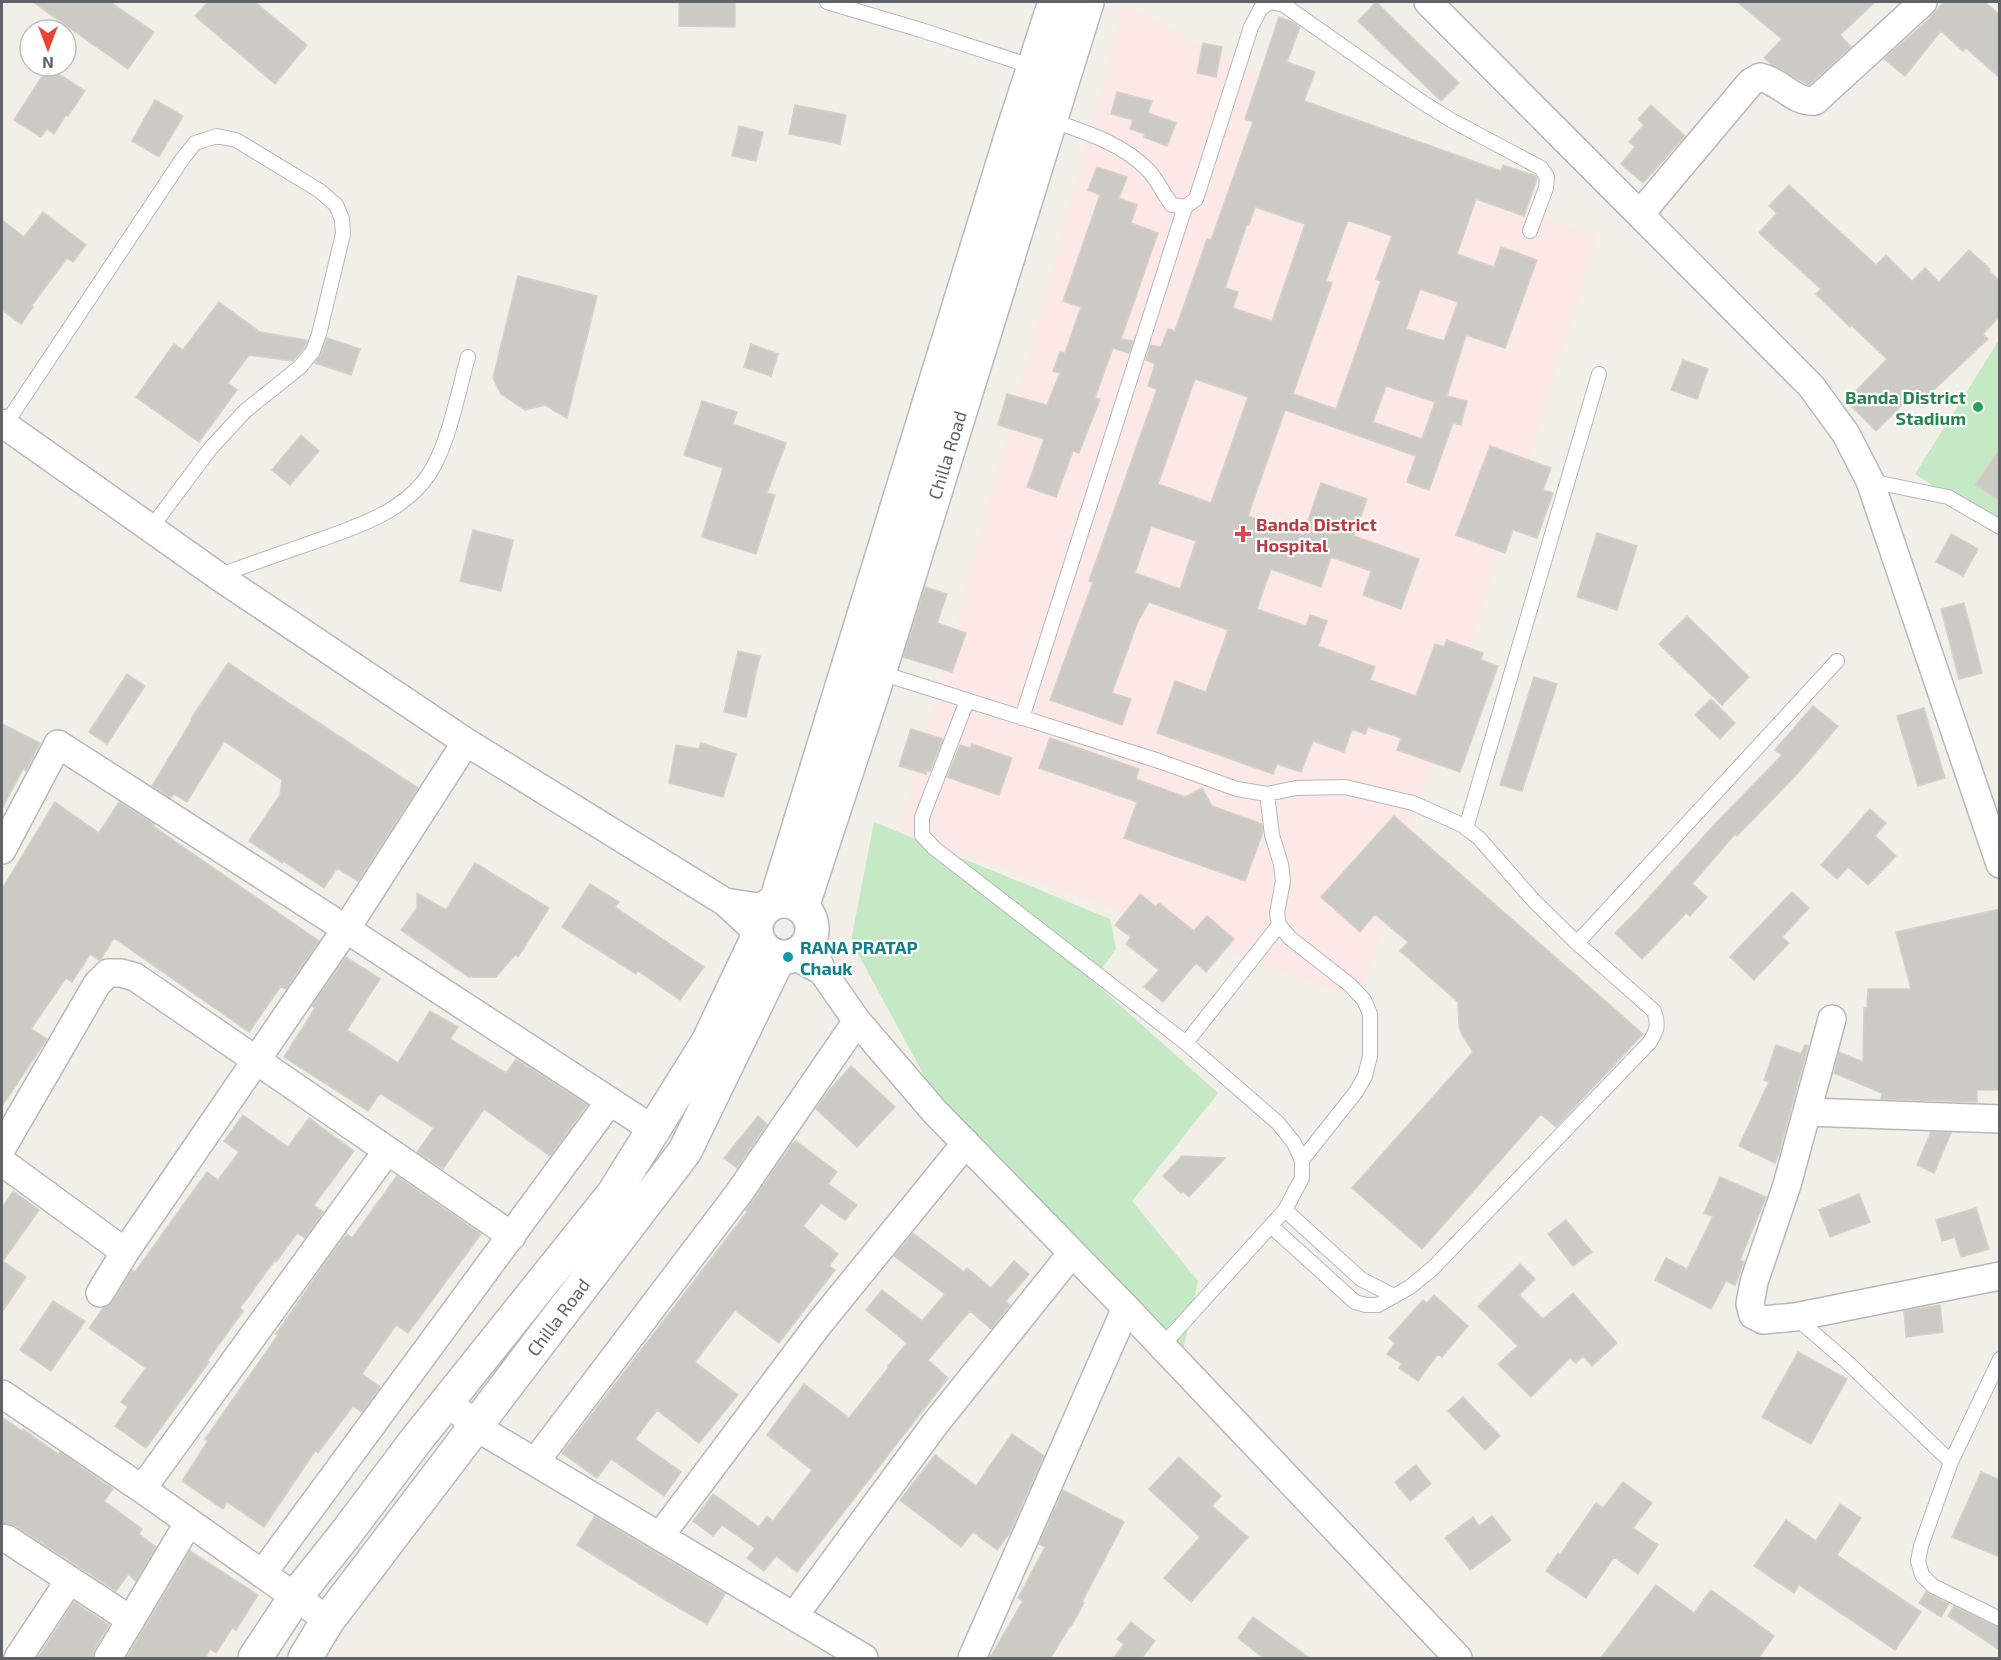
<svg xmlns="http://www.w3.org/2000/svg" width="2001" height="1660" font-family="'Exo 2',sans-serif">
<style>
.medical{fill:#fce8e6}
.green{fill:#c5e8c5}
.building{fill:#cccac5;stroke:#d6d1c6;stroke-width:1.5;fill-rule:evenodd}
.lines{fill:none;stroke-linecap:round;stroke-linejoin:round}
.lane-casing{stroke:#b5b8bc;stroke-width:16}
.street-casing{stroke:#b5b8bc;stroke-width:30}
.secondary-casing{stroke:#b6babf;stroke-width:36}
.lane{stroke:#fff;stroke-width:14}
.street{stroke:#fff;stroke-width:27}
.secondary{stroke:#fff;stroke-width:33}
.leisure-dot{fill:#2e9e5b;stroke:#fff;stroke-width:2}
.health-dot{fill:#e0444e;stroke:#fff;stroke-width:2}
.culture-dot{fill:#0f9aa8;stroke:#fff;stroke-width:2}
.labels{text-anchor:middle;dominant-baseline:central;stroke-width:4.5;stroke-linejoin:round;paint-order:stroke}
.leisure-label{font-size:18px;font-weight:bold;fill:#27864d;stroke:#fff;text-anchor:end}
.street-label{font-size:18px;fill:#5f6368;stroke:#fff}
.health-label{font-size:18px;font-weight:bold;fill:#be3a42;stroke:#fff;text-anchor:start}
.culture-label{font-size:18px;font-weight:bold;fill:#0d838f;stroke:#fff;text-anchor:start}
</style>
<rect width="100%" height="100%" fill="#f1efe8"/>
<path class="medical" d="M 1125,5 L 1491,199 L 1597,237 L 1359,999 L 900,831 Z"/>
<path class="green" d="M 1999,340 L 1999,530 L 1915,474 Z
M 874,822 L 1110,919 L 1116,949 L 1093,981 L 1218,1093 L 1132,1201 L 1198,1281 L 1183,1350 L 923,1096 L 926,1079 L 851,941 Z"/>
<path class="building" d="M 33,2 L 110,2 L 154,32 L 128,69 Z
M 208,2 L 255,2 L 307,45 L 275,84 L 195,16 Z
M 679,2 L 735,2 L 735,27 L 679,26 Z
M 1376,2 L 1459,83 L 1441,101 L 1358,21 Z
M 1737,2 L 1875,2 L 1840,35 L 1851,47 L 1809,85 L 1771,64 L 1764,58 L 1782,39 Z
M 1944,2 L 1985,2 L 2000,15 L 2000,78 L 1966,48 L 1963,51 L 1941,31 L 1905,76 L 1884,59 L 1926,22 Z
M 1279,17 L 1292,22 L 1300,27 L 1287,62 L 1315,72 L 1304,101 L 1501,171 L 1503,165 L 1536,176 L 1537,179 L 1524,216 L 1476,199 L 1457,254 L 1494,267 L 1501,247 L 1537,260 L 1505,348 L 1466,335 L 1447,396 L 1467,401 L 1461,425 L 1453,423 L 1429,490 L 1407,482 L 1416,456 L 1285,410 L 1248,516 L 1303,535 L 1321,483 L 1367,499 L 1354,536 L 1419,559 L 1401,609 L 1363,595 L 1371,571 L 1331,557 L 1321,587 L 1271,569 L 1257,609 L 1306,626 L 1310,615 L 1327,621 L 1318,646 L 1375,667 L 1370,680 L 1416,696 L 1435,644 L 1444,647 L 1447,640 L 1483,653 L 1481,660 L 1498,666 L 1460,772 L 1397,750 L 1401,738 L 1368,727 L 1365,734 L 1352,729 L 1344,752 L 1313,741 L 1301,772 L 1277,764 L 1273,774 L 1157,733 L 1175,681 L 1206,692 L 1228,630 L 1149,602 L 1138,621 L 1112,693 L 1131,699 L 1122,725 L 1050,700 L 1093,582 L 1089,581 L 1157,389 L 1148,386 L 1155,364 L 1146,360 L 1150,345 L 1161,347 L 1168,329 L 1175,331 L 1207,239 L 1211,240 L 1253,122 L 1245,119 ZM 1255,207 L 1305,224 L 1272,321 L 1233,308 L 1238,292 L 1225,288 L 1247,224 L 1249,225 ZM 1348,220 L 1392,236 L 1376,279 L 1381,281 L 1336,409 L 1293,394 L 1332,283 L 1326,281 ZM 1420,289 L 1458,302 L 1444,341 L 1406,329 ZM 1195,379 L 1248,397 L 1211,503 L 1158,484 ZM 1386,386 L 1435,402 L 1422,439 L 1373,422 ZM 1151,526 L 1196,541 L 1180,589 L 1135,573 Z
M 1203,43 L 1222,47 L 1216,77 L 1197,73 Z
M 48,67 L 85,91 L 68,116 L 66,115 L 54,134 L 47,129 L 41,137 L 14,120 Z
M 1117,92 L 1152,101 L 1148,113 L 1176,123 L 1167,146 L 1144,137 L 1145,134 L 1130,129 L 1133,120 L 1111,114 Z
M 155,100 L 183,116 L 159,157 L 132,141 Z
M 795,105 L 846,115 L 840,144 L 789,134 Z
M 1651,105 L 1685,136 L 1643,183 L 1621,164 L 1635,147 L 1629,142 L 1644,125 L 1638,119 Z
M 739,126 L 763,132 L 756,161 L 732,156 Z
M 1097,167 L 1127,177 L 1119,198 L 1137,205 L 1131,223 L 1158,233 L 1121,339 L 1133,341 L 1129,353 L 1113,348 L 1095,398 L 1100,399 L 1079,453 L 1073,451 L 1056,497 L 1027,487 L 1044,439 L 998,425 L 1007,394 L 1047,405 L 1060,373 L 1053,371 L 1060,352 L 1065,353 L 1081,307 L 1063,301 L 1100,195 L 1088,190 Z
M 1789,185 L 1876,265 L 1886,255 L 1912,281 L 1925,268 L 1939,282 L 1969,250 L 1990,269 L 1989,271 L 2000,281 L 2000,316 L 1983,334 L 1988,339 L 1922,401 L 1914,393 L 1876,431 L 1846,401 L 1887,359 L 1851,325 L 1850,327 L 1816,294 L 1821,289 L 1759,233 L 1777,213 L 1769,206 Z
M 43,212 L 86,245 L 73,262 L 67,258 L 32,305 L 33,307 L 21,324 L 2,310 L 2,220 L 24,237 Z
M 518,276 L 597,296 L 567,418 L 545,405 L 525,410 L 501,394 L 493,378 Z
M 219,302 L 260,332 L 307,340 L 305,347 L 293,361 L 249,355 L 228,383 L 237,390 L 199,442 L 136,397 L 174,344 L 183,350 Z
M 327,338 L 360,349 L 351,375 L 315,363 L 321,354 Z
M 751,344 L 778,354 L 771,376 L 744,367 Z
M 1683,360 L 1708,369 L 1697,399 L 1671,390 Z
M 702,401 L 737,412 L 733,424 L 786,443 L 767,493 L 775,495 L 756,554 L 702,537 L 723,468 L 684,455 Z
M 301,435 L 319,451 L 290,485 L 272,470 Z
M 1490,446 L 1551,468 L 1543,490 L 1553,493 L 1537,538 L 1513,530 L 1505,553 L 1456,535 Z
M 2000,448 L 2000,501 L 1975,485 Z
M 473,530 L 513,540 L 501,591 L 460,581 Z
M 1597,533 L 1637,546 L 1617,610 L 1577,597 Z
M 1951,534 L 1978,549 L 1963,576 L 1936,562 Z
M 925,587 L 947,594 L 937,623 L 966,633 L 952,672 L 903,657 Z
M 1964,603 L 1982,673 L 1959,679 L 1941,609 Z
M 1687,616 L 1749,677 L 1722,705 L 1659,644 Z
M 738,651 L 760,656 L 746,717 L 724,712 Z
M 228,663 L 418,788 L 358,881 L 337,868 L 324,888 L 283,861 L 282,863 L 249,841 L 280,795 L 282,780 L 224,741 L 187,802 L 174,794 L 171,798 L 152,786 L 192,720 L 191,719 Z
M 127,674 L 145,686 L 107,744 L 89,732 Z
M 1534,677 L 1557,684 L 1522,791 L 1500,785 Z
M 1711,699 L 1735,723 L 1720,739 L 1695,715 Z
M 1813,706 L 1838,726 L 1799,772 L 1737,836 L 1735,834 L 1692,884 L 1707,897 L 1690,916 L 1686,913 L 1642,959 L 1615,933 L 1636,912 L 1714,825 L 1782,755 L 1775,750 Z
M 1924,708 L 1945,778 L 1918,786 L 1897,716 Z
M 2,724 L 40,743 L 26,771 L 23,769 L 2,809 Z
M 911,729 L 943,739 L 930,771 L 927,770 L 926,774 L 899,766 Z
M 1050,738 L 1139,769 L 1136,779 L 1185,797 L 1202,788 L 1212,806 L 1262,824 L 1263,832 L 1245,881 L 1124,838 L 1137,802 L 1039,768 Z
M 701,743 L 736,754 L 723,797 L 669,783 L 676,745 L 699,749 Z
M 972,744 L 1012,758 L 999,795 L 947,777 L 960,745 L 970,748 Z
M 55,802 L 99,833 L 119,802 L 154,824 L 153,826 L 319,941 L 286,989 L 281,986 L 249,1032 L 114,938 L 101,959 L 99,960 L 90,954 L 72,982 L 66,978 L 31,1029 L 47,1039 L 2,1106 L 2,889 Z
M 1870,809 L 1886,823 L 1875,836 L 1896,856 L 1868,885 L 1848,867 L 1837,879 L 1821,865 Z
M 1394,816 L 1643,1034 L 1556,1127 L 1541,1114 L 1422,1249 L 1352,1188 L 1473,1052 L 1462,1035 L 1459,1026 L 1458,1002 L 1400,951 L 1408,942 L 1375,914 L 1360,932 L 1321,897 Z
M 475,863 L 549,908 L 518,957 L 515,955 L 496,977 L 469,977 L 401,930 L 417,908 L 417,893 L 446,910 Z
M 590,884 L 619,902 L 615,907 L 704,967 L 680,1000 L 638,971 L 636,974 L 562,927 Z
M 1792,892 L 1809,908 L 1782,937 L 1789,943 L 1754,980 L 1730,957 Z
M 1140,894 L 1156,907 L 1159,903 L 1194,931 L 1207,916 L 1234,939 L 1206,972 L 1196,963 L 1163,1002 L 1144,987 L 1159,970 L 1126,944 L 1131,937 L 1115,925 Z
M 2000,909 L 2000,1090 L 1977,1090 L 1977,1102 L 1881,1099 L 1882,1093 L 1834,1073 L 1839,1052 L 1863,1062 L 1864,1008 L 1867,1008 L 1868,989 L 1911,989 L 1896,932 Z
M 346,957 L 380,979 L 347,1030 L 398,1063 L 430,1011 L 458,1027 L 450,1039 L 506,1073 L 516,1059 L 587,1105 L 550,1156 L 484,1109 L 443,1169 L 417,1152 L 434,1128 L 380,1093 L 368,1111 L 284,1057 L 315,1008 L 312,1006 Z
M 1776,1045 L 1801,1054 L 1805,1045 L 1808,1046 L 1779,1153 L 1775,1163 L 1739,1146 L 1769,1082 L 1764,1080 Z
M 851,1066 L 895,1107 L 857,1147 L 816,1109 L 827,1093 Z
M 243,1115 L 288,1147 L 309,1118 L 354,1151 L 314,1205 L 323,1212 L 321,1215 L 305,1238 L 297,1233 L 277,1261 L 275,1260 L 240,1308 L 243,1311 L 207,1361 L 209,1362 L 146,1448 L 115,1426 L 128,1407 L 121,1402 L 146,1368 L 89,1328 L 103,1308 L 113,1301 L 132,1270 L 135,1272 L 207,1172 L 218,1180 L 239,1152 L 224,1141 Z
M 758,1116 L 767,1124 L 737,1168 L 724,1158 Z
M 1931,1132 L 1951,1133 L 1934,1173 L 1917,1165 Z
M 796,1141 L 837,1172 L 828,1184 L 857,1205 L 845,1220 L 821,1203 L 803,1226 L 838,1254 L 829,1266 L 835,1270 L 779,1343 L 735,1310 L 720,1329 L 695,1362 L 738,1395 L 699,1443 L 657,1410 L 635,1439 L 681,1472 L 664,1496 L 611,1459 L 597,1478 L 562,1453 L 747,1212 L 746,1210 L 792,1144 Z
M 1182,1156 L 1225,1158 L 1189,1197 L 1182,1191 L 1181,1193 L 1163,1176 Z
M 397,1176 L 481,1234 L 408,1333 L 396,1325 L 362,1374 L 380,1387 L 362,1412 L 353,1406 L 318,1453 L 315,1451 L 264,1527 L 227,1502 L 223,1509 L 182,1481 L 208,1441 L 205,1439 L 278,1335 L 276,1334 L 330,1256 L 347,1234 L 352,1238 Z
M 1720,1177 L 1766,1197 L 1740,1260 L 1744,1262 L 1735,1285 L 1726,1281 L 1711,1309 L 1655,1280 L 1666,1258 L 1687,1269 L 1713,1216 L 1704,1213 Z
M 13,1191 L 39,1210 L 3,1261 L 26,1277 L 2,1312 L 2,1208 Z
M 1859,1194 L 1870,1222 L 1830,1237 L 1819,1210 Z
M 1976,1208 L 1989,1249 L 1961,1257 L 1955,1237 L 1942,1241 L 1936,1220 Z
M 1566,1220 L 1592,1252 L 1573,1266 L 1548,1234 Z
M 913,1233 L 964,1272 L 967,1268 L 991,1288 L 1014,1261 L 1029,1274 L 1006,1301 L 1010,1305 L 991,1329 L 970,1311 L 928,1360 L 948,1378 L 797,1572 L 776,1556 L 764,1571 L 747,1558 L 755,1548 L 722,1525 L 713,1536 L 693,1521 L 713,1494 L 759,1527 L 767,1516 L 773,1521 L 812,1470 L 767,1435 L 804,1384 L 849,1418 L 889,1367 L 888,1366 L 907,1343 L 866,1310 L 882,1290 L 922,1321 L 945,1294 L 894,1256 Z
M 1520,1264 L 1535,1279 L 1519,1295 L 1543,1319 L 1573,1293 L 1617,1343 L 1592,1366 L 1583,1356 L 1576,1363 L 1570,1358 L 1531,1397 L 1498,1364 L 1518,1346 L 1478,1306 Z
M 1434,1295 L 1468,1326 L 1442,1357 L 1438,1354 L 1418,1381 L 1399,1368 L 1402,1364 L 1387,1354 L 1395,1343 L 1389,1338 L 1423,1300 L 1427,1303 Z
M 53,1301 L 85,1321 L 51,1371 L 20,1350 Z
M 1940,1305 L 1943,1332 L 1906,1337 L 1904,1311 Z
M 1798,1352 L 1847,1379 L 1811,1444 L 1762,1417 Z
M 1463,1397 L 1500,1436 L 1485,1450 L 1448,1411 Z
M 2,1417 L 22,1431 L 23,1429 L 58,1454 L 60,1452 L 113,1489 L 104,1501 L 142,1529 L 139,1534 L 156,1547 L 136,1581 L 128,1574 L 116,1591 L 16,1526 L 2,1523 Z
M 1012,1434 L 1044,1456 L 1009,1534 L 997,1550 L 973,1532 L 961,1547 L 900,1500 L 935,1455 L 976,1486 Z
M 1179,1457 L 1221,1496 L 1212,1506 L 1248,1537 L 1191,1602 L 1164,1578 L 1200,1537 L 1149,1489 Z
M 1416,1465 L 1431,1484 L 1410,1501 L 1395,1482 Z
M 1981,1472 L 2000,1480 L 2000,1557 L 1952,1537 Z
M 1623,1482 L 1652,1503 L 1633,1528 L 1658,1545 L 1638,1574 L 1614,1557 L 1586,1598 L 1546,1571 L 1558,1553 L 1560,1555 L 1596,1503 L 1603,1508 Z
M 1063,1490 L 1124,1522 L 1082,1602 L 1084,1603 L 1071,1626 L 1070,1626 L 1050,1659 L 989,1659 L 1023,1601 L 1018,1598 L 1045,1547 L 1039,1544 Z
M 1840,1504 L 1861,1518 L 1837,1555 L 1921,1612 L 1895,1650 L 1799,1585 L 1794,1593 L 1754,1566 L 1786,1520 L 1816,1541 Z
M 595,1516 L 725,1594 L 707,1624 L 667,1601 L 577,1545 Z
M 1492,1516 L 1511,1540 L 1470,1570 L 1445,1538 L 1473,1517 L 1479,1526 Z
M 190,1551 L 258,1595 L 236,1630 L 232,1628 L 216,1653 L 210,1649 L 205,1659 L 126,1659 Z
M 1656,1585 L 1694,1613 L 1711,1590 L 1774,1636 L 1758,1659 L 1600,1659 Z
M 1926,1592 L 1949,1604 L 1941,1617 L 1919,1603 Z
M 74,1602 L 109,1625 L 94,1650 L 92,1659 L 37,1659 Z
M 1954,1606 L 2000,1628 L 2000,1650 L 1948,1616 Z
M 1253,1617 L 1271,1630 L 1311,1659 L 1265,1659 L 1238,1638 Z
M 1131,1622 L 1155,1641 L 1141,1659 L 1113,1659 L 1124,1644 L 1117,1639 Z"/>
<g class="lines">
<defs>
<path id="lane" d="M 827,2 L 921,30 L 1034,67
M 1050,120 C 1085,132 1122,143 1148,170 C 1158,180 1163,194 1172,205 L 1185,207 L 1196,199 L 1251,27 L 1261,8 L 1271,2 L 1284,5 L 1422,102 L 1451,120 L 1541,168 L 1547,177 L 1546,188 L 1530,231
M 5,425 L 183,158 L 195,143 L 217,136 L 236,140 L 320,191 L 336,205 L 342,219 L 343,234 L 319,334 L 313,351 L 300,367 L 245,411 L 210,449 L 151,528
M 1870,481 L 1948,497 L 2000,527
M 218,576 C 247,565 276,555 305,545 C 349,529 402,515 429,474 C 449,444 458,392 468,357
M 878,672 L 1159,761 L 1237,789 L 1267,794 L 1296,788 L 1345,787 L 1413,803 L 1462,825 L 1479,838 L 1534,901 L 1577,943 L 1654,1011 C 1659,1025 1657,1031 1649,1043 L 1433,1268 L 1410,1287 L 1378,1305 L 1366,1305 L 1355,1302 L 1271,1226
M 967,701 L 922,817 L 922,835 L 934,848 L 1186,1043 L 1278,1123 L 1294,1143 L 1302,1160 L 1302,1178 L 1285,1210 L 1162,1346
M 1022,718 L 1185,207
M 1267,794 L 1272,835 L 1281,864 L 1283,881 L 1277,913 L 1279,925 L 1290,938 L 1350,985 L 1364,1000 L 1370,1014 L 1370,1056 L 1365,1076 L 1356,1092 L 1302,1160
M 1466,828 L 1599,374
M 1577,943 L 1837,661
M 1186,1043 L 1279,925
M 1285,1210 L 1361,1279 L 1392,1295
M 1795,1317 L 1846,1361 L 1951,1462
M 2000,1359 L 1951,1462 L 1921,1546 L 1918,1561 L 1922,1575 L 1933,1586 L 2000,1619"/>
<path id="street" d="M 1428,2 L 1811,386 L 1846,434 L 1870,481 L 2000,864
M 1640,214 L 1751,82 L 1760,77 C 1780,81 1794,103 1815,101 L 1923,2
M 2,423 L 218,576 L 466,742 L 725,902
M 2,850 L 58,744 L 346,929 L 654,1130
M 755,930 L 725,902 L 765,908
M 793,955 L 822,971 L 810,941
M 822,971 L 857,1021 L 935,1112 L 1126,1308 L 1458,1658
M 1832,1019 L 1787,1185 L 1754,1282 L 1750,1304 L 1753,1315 L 1763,1320 L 1795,1317 L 2000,1276
M 1808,1112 L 2000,1119
M 2,1148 L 97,984 L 108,973 L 121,973 L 135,977 L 512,1236
M 2,1162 L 125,1252
M 100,1293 L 125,1252 L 346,929 L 466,742
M 2,1394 L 142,1489 L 328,1620
M 448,1401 L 476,1427 L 864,1658
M 535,1462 L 739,1193 L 857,1021
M 142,1489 L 387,1151
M 660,1536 L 818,1325 L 966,1143
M 2,1538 L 7,1539 L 131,1620
M 262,1574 L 610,1101
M 794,1616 L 935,1424 L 1072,1253
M 18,1658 L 69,1581
M 108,1658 L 189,1522
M 972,1658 L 1126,1308"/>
<path id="secondary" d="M756 929a28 28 0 1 1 56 0a28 28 0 1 1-56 0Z
M 776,901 L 1011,137 L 1055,2
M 802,907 L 879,673 L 1087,2
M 255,1658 L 296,1596 L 344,1536 L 417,1439 L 614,1193 L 708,1042 L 757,939
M 305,1658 L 328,1620 L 685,1151 L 779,957"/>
</defs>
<use href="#lane" class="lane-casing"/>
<use href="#street" class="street-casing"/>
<use href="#secondary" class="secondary-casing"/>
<use href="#lane" class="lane"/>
<use href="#street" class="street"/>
<use href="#secondary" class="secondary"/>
</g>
<circle class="leisure-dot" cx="1978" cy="407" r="6"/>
<path class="health-dot" d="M1240 525h6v6h6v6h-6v6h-6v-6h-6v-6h6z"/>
<circle class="culture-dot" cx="788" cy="957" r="6"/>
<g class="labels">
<g class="leisure-label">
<text x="1966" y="397">Banda District<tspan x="1966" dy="21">Stadium</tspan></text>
</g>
<g class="street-label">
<text transform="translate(947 455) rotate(-73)">Chilla Road</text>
<text transform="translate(558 1317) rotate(-53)">Chilla Road</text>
</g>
<g class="health-label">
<text x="1256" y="524">Banda District<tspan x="1256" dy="21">Hospital</tspan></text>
</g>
<g class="culture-label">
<text x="800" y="947">RANA PRATAP<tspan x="800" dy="21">Chauk</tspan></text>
</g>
</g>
<rect width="2001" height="1660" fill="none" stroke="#5f6368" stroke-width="6"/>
<g transform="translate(48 48) rotate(180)"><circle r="28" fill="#ffffff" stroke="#bfc1c3" stroke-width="1.5"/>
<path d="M0-4.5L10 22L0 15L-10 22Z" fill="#ea4335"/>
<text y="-9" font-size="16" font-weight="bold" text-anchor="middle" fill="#5f6368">N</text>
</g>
</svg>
